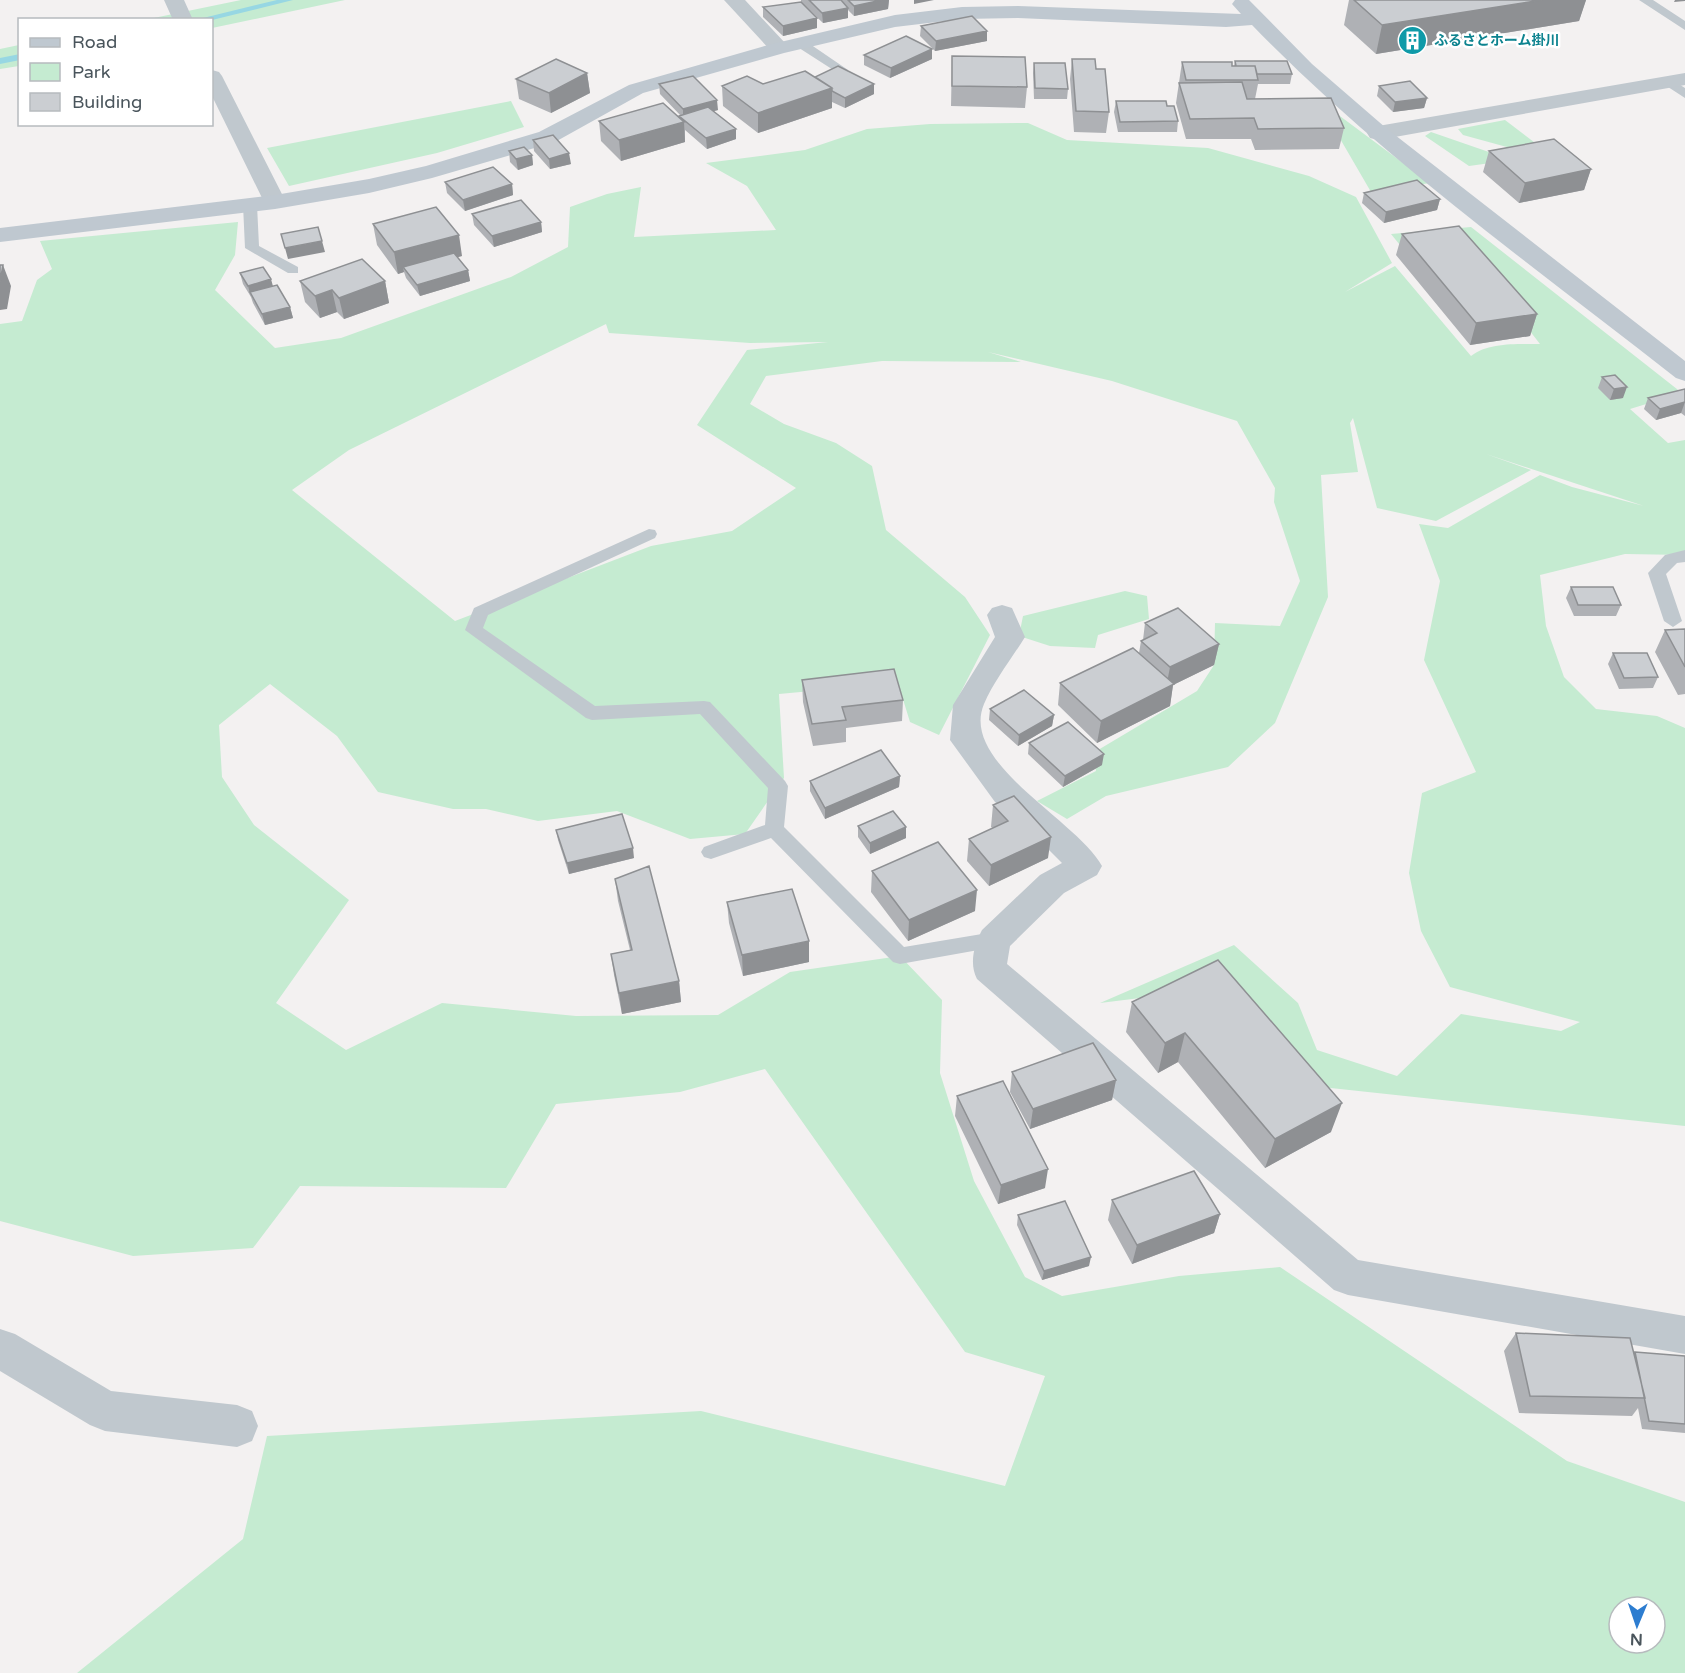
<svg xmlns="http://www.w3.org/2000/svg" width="1685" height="1673" font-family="'Varela Round','Noto Sans JP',sans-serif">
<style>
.green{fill:#c5ebd1;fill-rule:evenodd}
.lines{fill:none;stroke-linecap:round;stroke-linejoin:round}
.stream{fill:#97d7e3;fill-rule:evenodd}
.lane{fill:#c0c8ce;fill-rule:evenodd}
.street{fill:#c0c8ce;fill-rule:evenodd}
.secondary{fill:#bfc8d0;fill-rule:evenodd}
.wall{fill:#afb1b5}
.shaded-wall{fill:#8e9093}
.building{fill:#cbced2;stroke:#8e9093;stroke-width:1.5}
.labels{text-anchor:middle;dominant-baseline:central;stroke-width:5;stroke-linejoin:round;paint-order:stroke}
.far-culture-label{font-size:14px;font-weight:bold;fill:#0d838f;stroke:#fff;text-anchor:start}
</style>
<rect width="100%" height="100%" fill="#f3f1f1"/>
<path class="green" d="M 241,0 L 345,0 L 212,28 L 212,20 L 144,20 Z
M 19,45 L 19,66 L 0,69 L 0,49 Z
M 1317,99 L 1430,183 L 1371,192 Z
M 511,101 L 524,127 L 437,153 L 289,186 L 267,148 Z
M 1505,120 L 1551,155 L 1540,156 L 1463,135 L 1458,129 Z
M 1028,123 L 1067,140 L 1208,148 L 1309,176 L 1356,197 L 1392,263 L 1345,292 L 1395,266 L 1471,356 C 1488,342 1519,344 1540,344 L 1464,247 L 1404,250 L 1391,234 L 1471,227 L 1682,393 L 1630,409 L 1668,443 L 1685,440 L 1685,555 L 1625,554 L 1540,575 L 1546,626 L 1564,677 L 1596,709 L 1657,716 L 1685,728 L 1685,1126 L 1312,1086 L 1221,988 L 1100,1003 L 1234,945 L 1298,1003 L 1317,1050 L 1397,1076 L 1461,1014 L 1561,1031 L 1580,1022 L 1450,987 L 1421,931 L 1409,873 L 1422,793 L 1476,772 L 1424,660 L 1440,581 L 1419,524 L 1448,528 L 1540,475 L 1572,487 L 1644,506 L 1486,454 L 1531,470 L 1436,521 L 1377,508 L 1353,418 L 1350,423 L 1358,472 L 1321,475 L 1328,597 L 1275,723 L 1228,767 L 1106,796 L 1067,819 L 1037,801 L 1096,771 L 1093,753 L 1197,691 L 1214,665 L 1215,623 L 1280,626 L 1300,581 L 1274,502 L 1275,488 L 1237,421 L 1112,381 L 988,352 L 1021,362 L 882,361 L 766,376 L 750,404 L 784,424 L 836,443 L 872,466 L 886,530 L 965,597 L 990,635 L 939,735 L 910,722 L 898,683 L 779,694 L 784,778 L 745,834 L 690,839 L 617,811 L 538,821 L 486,809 L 453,809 L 378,792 L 337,736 L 270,684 L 219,725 L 222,777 L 254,825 L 349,900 L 276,1003 L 346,1050 L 442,1003 L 576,1016 L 718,1015 L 790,972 L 900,956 L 942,1000 L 940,1073 L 974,1181 L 1025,1277 L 1062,1296 L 1179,1276 L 1280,1267 L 1567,1461 L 1685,1502 L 1685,1673 L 77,1673 L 243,1539 L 267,1436 L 701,1411 L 1005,1486 L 1045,1376 L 965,1352 L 765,1069 L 680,1092 L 556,1104 L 506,1188 L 300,1186 L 253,1248 L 133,1256 L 0,1221 L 0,324 L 22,321 L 37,280 L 52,269 L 40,241 L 238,222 L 235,255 L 215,290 L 275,348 L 341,338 L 511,277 L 568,247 L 570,207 L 607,194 L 641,187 L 634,237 L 776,230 L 747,186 L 706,163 L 805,150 L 867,129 L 930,124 ZM 606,324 L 609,333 L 750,343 L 828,342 L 747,350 L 697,425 L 796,488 L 732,531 L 651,546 L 455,621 L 292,490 L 349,450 ZM 1619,1607 L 1655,1607 L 1655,1643 L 1619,1643 Z
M 1431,132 L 1512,160 L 1469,166 L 1425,136 Z
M 1125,591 L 1147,596 L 1149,619 L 1098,635 L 1095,648 L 1050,646 L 1019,636 L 1023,616 Z"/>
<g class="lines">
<path class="stream" d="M 277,0 L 293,0 L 212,20 L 195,20 Z
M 20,54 L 20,60 L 0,64 L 0,58 Z"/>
<path class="lane" d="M 1639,0 L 1653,0 L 1685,21 L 1685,30 Z
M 800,39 L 804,40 L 848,70 L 846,73 L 838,73 L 796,46 L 794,43 Z
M 1669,78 L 1685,88 L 1685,98 L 1665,85 L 1663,82 Z
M 250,201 L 257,205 L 259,246 L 298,267 L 298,273 L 288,273 L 245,248 L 243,205 Z
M 649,529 L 655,530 L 657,534 L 655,538 L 488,615 L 483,628 L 595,706 L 704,701 L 710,702 L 785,781 L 788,786 L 784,827 L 904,947 L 994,932 L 1001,934 L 1004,940 L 1001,946 L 900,964 L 893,962 L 771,838 L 711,859 L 704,857 L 701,852 L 704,847 L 765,825 L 768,788 L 700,714 L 592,720 L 586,718 L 465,630 L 474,608 Z
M 1685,550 L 1685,562 L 1677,563 L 1666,574 L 1682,621 L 1673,627 L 1664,621 L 1648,573 L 1665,555 Z"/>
<path class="street" d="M 164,0 L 184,0 L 193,20 L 173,20 Z
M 724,0 L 745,0 L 786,44 L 789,48 L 786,52 L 772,52 Z
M 212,70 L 219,72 L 222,76 L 286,202 L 283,207 L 267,207 L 264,202 L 212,96 Z
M 1685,73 L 1685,85 L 1378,140 L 1370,138 L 1367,133 L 1370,128 L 1378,126 Z
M 1002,605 L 1012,608 L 1025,637 C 1012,658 994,681 984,704 C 959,763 1077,820 1102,866 L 1097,875 L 1064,893 L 1010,946 L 1007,964 L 1358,1260 L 1685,1316 L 1685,1354 L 1348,1295 L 1334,1290 L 977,979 C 969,964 974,945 982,930 L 1040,875 L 1062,863 L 1040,841 L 995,802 L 950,740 L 953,705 L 995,637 L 987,615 L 992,608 Z
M 0,1329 L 15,1334 L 111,1391 L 237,1405 L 252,1411 L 258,1426 L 252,1441 L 237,1447 L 105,1431 L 90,1425 L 0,1371 Z"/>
<path class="secondary" d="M 1235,0 L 1249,0 L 1312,64 L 1386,128 L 1685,361 L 1685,381 L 1676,378 C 1532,265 1380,157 1252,25 L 1226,27 L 1018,18 L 962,19 L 895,27 L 784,53 L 643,93 L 555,142 L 432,178 L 369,193 L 275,209 L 0,242 L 0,228 L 275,195 L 369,179 L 426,166 L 539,132 L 629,85 L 772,44 L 895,15 L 962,7 L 1018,6 L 1241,14 L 1232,4 Z"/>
</g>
<path class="wall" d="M 801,0 L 889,0 L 888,9 L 854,16 L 848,10 L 848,18 L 823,23 L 801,2 Z
M 1349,0 L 1586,0 L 1579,21 L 1376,54 L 1344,25 Z
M 763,7 L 817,18 L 817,28 L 783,36 L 763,17 Z
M 921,26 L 987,31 L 987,41 L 935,51 L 920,36 Z
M 932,49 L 932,59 L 890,78 L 864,65 L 864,55 Z
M 952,56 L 1027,87 L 1025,108 L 951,106 Z
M 1072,59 L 1096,69 L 1109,112 L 1106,133 L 1074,132 L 1070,79 Z
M 1235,61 L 1292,74 L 1290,84 L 1258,84 L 1255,99 L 1344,128 L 1339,149 L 1255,150 L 1251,139 L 1186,139 L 1176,103 L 1182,62 L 1234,66 Z
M 1034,63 L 1068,89 L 1067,99 L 1034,99 L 1033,73 Z
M 587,73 L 590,93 L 551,113 L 519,99 L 516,79 Z
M 815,77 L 874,84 L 874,94 L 845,108 L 832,102 L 832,108 L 758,133 L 723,106 L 722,86 L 763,84 Z
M 659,84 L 718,110 L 714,111 L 736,139 L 707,149 L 685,130 L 685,142 L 621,161 L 601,141 L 599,121 L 679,117 L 679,116 L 680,115 L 660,94 Z
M 1379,86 L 1427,98 L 1424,108 L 1393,112 L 1377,96 Z
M 1116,101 L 1167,106 L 1178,121 L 1177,132 L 1118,132 L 1114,112 Z
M 533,140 L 571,164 L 550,169 L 534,151 Z
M 509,151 L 532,155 L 533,165 L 518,170 L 510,162 Z
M 1489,151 L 1591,169 L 1584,190 L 1519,203 L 1483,172 Z
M 445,182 L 512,184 L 513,195 L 465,211 L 447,193 Z
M 1364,193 L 1440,199 L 1437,210 L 1384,223 L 1362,203 Z
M 472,214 L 541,222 L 542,232 L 494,247 L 474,225 Z
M 373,224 L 462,256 L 457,257 L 468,270 L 470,281 L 420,296 L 406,278 L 404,272 L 398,274 L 377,245 Z
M 1402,234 L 1537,314 L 1530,336 L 1470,345 L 1396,255 Z
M 240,273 L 273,286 L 290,307 L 293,318 L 265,325 L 253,303 L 251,297 L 243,284 Z
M 300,281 L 385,281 L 389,303 L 344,319 L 337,312 L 320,318 L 305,302 Z
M 1602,377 L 1623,398 L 1610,400 L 1598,388 Z
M 1685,389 L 1685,416 L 1681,413 L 1656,420 L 1644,409 L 1648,398 Z
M 1571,587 L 1621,605 L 1616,616 L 1574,616 L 1566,598 Z
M 1145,623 L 1219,644 L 1214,665 L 1173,685 L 1170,706 L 1097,743 L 1058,705 L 1060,683 L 1139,653 L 1141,641 L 1143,640 Z
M 1685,629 L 1685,694 L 1678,695 L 1655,652 L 1665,630 Z
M 1613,653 L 1658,677 L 1653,688 L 1619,689 L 1608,664 Z
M 802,680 L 903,700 L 902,721 L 846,728 L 846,742 L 813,746 L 803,702 Z
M 990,709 L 1054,715 L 1052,726 L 1018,746 L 989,720 Z
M 1029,743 L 1102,765 L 1063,787 L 1028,754 Z
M 900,776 L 899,787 L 825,819 L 810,791 L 810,781 Z
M 993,805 L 1048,858 L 989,886 L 967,861 L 969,839 L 993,828 L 991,827 Z
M 858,826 L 906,838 L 870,854 L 858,837 Z
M 556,830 L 634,858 L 569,874 L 558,840 Z
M 872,871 L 975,911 L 908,941 L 871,892 Z
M 615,879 L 679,981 L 681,1002 L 622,1014 L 614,975 L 611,954 L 630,950 L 618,901 Z
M 727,902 L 809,962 L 743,976 L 729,923 Z
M 1218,960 L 1331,1132 L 1265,1168 L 1178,1062 L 1158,1073 L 1126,1032 L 1132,1002 Z
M 1012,1072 L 1116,1080 L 1112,1100 L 1030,1129 L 1010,1092 Z
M 957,1096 L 1045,1188 L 998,1204 L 955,1116 Z
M 1112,1200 L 1220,1214 L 1214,1233 L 1132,1264 L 1108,1220 Z
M 1018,1215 L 1089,1266 L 1042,1280 L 1017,1225 Z
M 1516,1333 L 1634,1354 L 1635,1352 L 1685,1356 L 1685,1433 L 1642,1429 L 1638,1408 L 1632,1416 L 1519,1413 L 1504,1351 Z"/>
<path class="shaded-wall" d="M 882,0 L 889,0 L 888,9 L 854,16 L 854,6 Z
M 914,0 L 934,0 L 914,4 Z
M 1542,0 L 1586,0 L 1579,21 L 1376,54 L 1382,25 Z
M 1675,0 L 1685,0 L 1685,1 L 1674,2 Z
M 848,8 L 848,18 L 823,23 L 822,13 Z
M 817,18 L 817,28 L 783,36 L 783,26 Z
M 987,31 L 987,41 L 935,51 L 936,41 Z
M 932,49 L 932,59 L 890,78 L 891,68 Z
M 587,73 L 590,93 L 551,113 L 549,93 Z
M 874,84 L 874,94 L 845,108 L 845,98 Z
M 832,88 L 832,108 L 758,133 L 758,113 Z
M 1427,98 L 1424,108 L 1393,112 L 1395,102 Z
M 717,100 L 718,110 L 683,119 L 683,109 Z
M 684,122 L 685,142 L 621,161 L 619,140 Z
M 736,129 L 736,139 L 707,149 L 706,138 Z
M 569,153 L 571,164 L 550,169 L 549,159 Z
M 532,155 L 533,165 L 518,170 L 516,159 Z
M 1591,169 L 1584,190 L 1519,203 L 1525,183 Z
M 512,184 L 513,195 L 465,211 L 463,200 Z
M 1440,199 L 1437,210 L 1384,223 L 1386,212 Z
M 541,222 L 542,232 L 494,247 L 492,236 Z
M 459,235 L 462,256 L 406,271 L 403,267 L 404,272 L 398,274 L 394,252 Z
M 322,241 L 325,252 L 288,259 L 285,248 Z
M 3,265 L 11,286 L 7,309 L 0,310 L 0,282 Z
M 468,270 L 470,281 L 420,296 L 417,285 Z
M 271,279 L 274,290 L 250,292 L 251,297 L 248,286 Z
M 385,281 L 389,303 L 344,319 L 339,298 Z
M 332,290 L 337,312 L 320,318 L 315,296 Z
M 290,307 L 293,318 L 265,325 L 262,314 Z
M 1537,314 L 1530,336 L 1470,345 L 1476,323 Z
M 1627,387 L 1623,398 L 1610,400 L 1614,389 Z
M 1685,402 L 1681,413 L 1656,420 L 1660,409 Z
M 1219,644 L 1214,665 L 1173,685 L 1170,706 L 1097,743 L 1101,721 L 1166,688 L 1170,667 Z
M 1054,715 L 1052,726 L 1018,746 L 1019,735 Z
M 1104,754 L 1102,765 L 1063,787 L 1065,776 Z
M 900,776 L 899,787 L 825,819 L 825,808 Z
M 906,827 L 906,838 L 870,854 L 870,843 Z
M 1051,837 L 1048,858 L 989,886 L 991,865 Z
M 633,848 L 634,858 L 569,874 L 567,863 Z
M 977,890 L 975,911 L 908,941 L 909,920 Z
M 809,941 L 809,962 L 743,976 L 742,955 Z
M 679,981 L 681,1002 L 622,1014 L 619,993 Z
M 1185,1033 L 1178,1062 L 1158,1073 L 1165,1043 Z
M 1116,1080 L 1112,1100 L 1030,1129 L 1033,1109 Z
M 1342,1103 L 1331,1132 L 1265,1168 L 1275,1139 Z
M 1048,1169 L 1045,1188 L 998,1204 L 1001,1185 Z
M 1220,1214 L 1214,1233 L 1132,1264 L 1137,1245 Z
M 1091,1257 L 1089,1266 L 1042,1280 L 1044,1271 Z"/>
<path class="building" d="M 809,0 L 841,0 L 848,8 L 822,13 Z
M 848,0 L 882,0 L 854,6 Z
M 1354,0 L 1542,0 L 1382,25 Z
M 801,2 L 817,18 L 783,26 L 763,7 Z
M 972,16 L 987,31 L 936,41 L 921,26 Z
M 906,36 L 932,49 L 891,68 L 864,55 Z
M 952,56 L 1025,57 L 1027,87 L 952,86 Z
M 556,59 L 587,73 L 549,93 L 516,79 Z
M 1072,59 L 1095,59 L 1096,69 L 1105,69 L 1109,112 L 1076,111 Z
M 1235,61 L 1287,61 L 1292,74 L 1257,74 L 1255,66 L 1236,66 Z
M 1182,62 L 1232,62 L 1232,66 L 1255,66 L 1258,80 L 1186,80 Z
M 1034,63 L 1065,63 L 1068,89 L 1035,88 Z
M 838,66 L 874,84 L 845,98 L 832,91 L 832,88 L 815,77 Z
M 805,71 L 832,88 L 758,113 L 722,86 L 747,76 L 763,84 Z
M 693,76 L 717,100 L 683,109 L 659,84 Z
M 1410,81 L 1427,98 L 1395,102 L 1379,86 Z
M 1242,82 L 1247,99 L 1331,98 L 1344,128 L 1258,129 L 1254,118 L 1190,119 L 1179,83 Z
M 1116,101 L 1166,101 L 1167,106 L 1174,106 L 1178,121 L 1120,122 Z
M 663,103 L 684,122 L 619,140 L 599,121 Z
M 708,107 L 736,129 L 706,138 L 679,116 Z
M 553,135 L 569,153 L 549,159 L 533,140 Z
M 1554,139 L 1591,169 L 1525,183 L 1489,151 Z
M 524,147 L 532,155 L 516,159 L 509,151 Z
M 493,167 L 512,184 L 463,200 L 445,182 Z
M 1417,180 L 1440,199 L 1386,212 L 1364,193 Z
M 521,200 L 541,222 L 492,236 L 472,214 Z
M 436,207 L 459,235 L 394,252 L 373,224 Z
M 1459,226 L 1537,314 L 1476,323 L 1402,234 Z
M 318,227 L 322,241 L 285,248 L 281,234 Z
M 454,253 L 468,270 L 417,285 L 403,267 Z
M 362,259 L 385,281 L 339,298 L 332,290 L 315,296 L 300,281 Z
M 0,265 L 3,265 L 0,282 Z
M 263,267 L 271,279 L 248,286 L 240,273 Z
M 277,285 L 290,307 L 262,314 L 250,292 Z
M 1615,375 L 1627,387 L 1614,389 L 1602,377 Z
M 1685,389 L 1685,402 L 1660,409 L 1648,398 Z
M 1571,587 L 1613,587 L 1621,605 L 1578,605 Z
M 1178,608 L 1219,644 L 1170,667 L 1141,641 L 1157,633 L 1145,623 Z
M 1685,629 L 1685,667 L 1665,630 Z
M 1133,648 L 1174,684 L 1101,721 L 1060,683 Z
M 1613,653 L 1647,653 L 1658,677 L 1624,678 Z
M 894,669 L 903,700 L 842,707 L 846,720 L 812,724 L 802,680 Z
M 1024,690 L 1054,715 L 1019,735 L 990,709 Z
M 1068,722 L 1104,754 L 1065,776 L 1029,743 Z
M 881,750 L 900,776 L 825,808 L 810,781 Z
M 1014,796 L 1051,837 L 991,865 L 969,839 L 1008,821 L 993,805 Z
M 893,811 L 906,827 L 870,843 L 858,826 Z
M 622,814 L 633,848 L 567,863 L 556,830 Z
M 938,842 L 977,890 L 909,920 L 872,871 Z
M 649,866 L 679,981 L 619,993 L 611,954 L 632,950 L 615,879 Z
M 792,889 L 809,941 L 742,955 L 727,902 Z
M 1218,960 L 1342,1103 L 1275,1139 L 1185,1033 L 1165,1043 L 1132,1002 Z
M 1093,1043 L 1116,1080 L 1033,1109 L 1012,1072 Z
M 1003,1081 L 1048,1169 L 1001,1185 L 957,1096 Z
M 1194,1171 L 1220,1214 L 1137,1245 L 1112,1200 Z
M 1065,1201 L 1091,1257 L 1044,1271 L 1018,1215 Z
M 1516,1333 L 1630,1338 L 1645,1398 L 1530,1396 Z
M 1635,1352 L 1685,1356 L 1685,1424 L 1649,1421 Z"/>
<defs>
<symbol id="building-disc" viewBox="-11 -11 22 22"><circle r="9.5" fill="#0f9aa8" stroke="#fff"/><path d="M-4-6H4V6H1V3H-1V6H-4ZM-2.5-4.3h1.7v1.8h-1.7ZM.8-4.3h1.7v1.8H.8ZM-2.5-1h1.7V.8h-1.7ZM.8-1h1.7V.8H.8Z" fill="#fff"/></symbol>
</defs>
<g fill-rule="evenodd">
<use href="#building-disc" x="1396" y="24" width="33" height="33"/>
</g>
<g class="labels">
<g class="far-culture-label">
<text x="1434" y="40">ふるさとホーム掛川</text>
</g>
</g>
<rect x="18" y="18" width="195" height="108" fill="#ffffff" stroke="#b7bbbe" stroke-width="1.5"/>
<rect x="30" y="38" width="30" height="9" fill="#bfc8d0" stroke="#b7bbbe" stroke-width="1.5"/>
<text x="72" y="48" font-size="18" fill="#4a555c">Road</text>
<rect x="30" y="63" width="30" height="18" fill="#c5ebd1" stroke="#b7bbbe" stroke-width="1.5"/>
<text x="72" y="78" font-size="18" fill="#4a555c">Park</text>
<rect x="30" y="93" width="30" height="18" fill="#cbced2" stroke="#b7bbbe" stroke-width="1.5"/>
<text x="72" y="108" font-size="18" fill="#4a555c">Building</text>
<g transform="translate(1637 1625) rotate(182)"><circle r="28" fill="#ffffff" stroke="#b7bbbe" stroke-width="1.5"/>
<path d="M0-4.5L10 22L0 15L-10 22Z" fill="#2d7dd0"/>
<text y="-9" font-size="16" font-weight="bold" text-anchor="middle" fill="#4a555c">N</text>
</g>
</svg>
